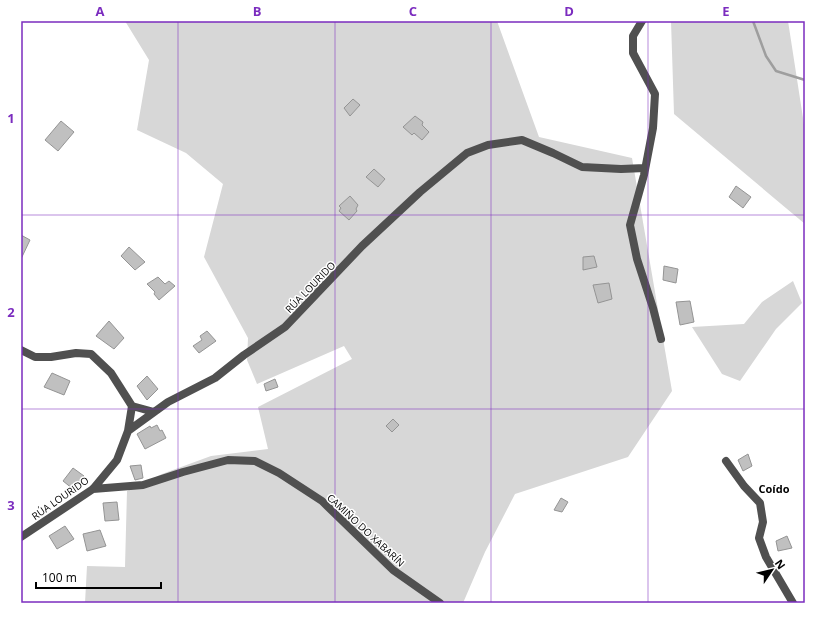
<svg xmlns="http://www.w3.org/2000/svg" width="826" height="624" font-family="'Open Sans',sans-serif">
<style>
.green{fill:#d7d7d7}
.lines{fill:none;stroke-linecap:round;stroke-linejoin:round}
.stream{stroke:#9e9e9e;stroke-width:2.5}
.building{fill:#c0c0c0;stroke:#949494}
.minor{stroke:#505050;stroke-width:8}
.grid{fill:none;stroke:#7b2cbf;stroke-width:1;stroke-opacity:0.55}
.labels{text-anchor:middle;dominant-baseline:central;stroke-width:3;stroke-linejoin:round;paint-order:stroke}
.street-label{font-size:10px;fill:#000;stroke:#fff}
.neighbourhood-label{font-size:11px;font-weight:bold;fill:#000;stroke:#fff}
.neatline{fill:none;stroke:#7b2cbf;stroke-width:1.5}
.grid-label{font-size:13px;text-anchor:middle;font-weight:bold;fill:#7b2cbf}
</style>
<rect width="100%" height="100%" fill="#fff"/>
<path class="green" d="M 125,21 L 497,21 L 539,137 L 632,158 L 672,391 L 628,457 L 515,494 L 485,552 L 463,603 L 85,603 L 87,566 L 125,567 L 127,491 L 162,474 L 211,456 L 268,449 L 258,407 L 352,359 L 344,346 L 257,384 L 247,360 L 248,338 L 204,257 L 223,184 L 186,153 L 137,130 L 149,60 Z
M 671,21 L 788,21 L 805,131 L 805,224 L 674,114 Z
M 793,281 L 802,303 L 776,329 L 740,381 L 722,374 L 692,327 L 744,324 L 762,302 Z"/>
<g class="lines">
<path class="stream" d="M 753,21 L 766,56 L 776,71 L 805,80"/>
</g>
<path class="building" d="M 353,99 L 360,105 L 350,116 L 344,108 Z
M 415,116 L 423,122 L 422,125 L 429,132 L 422,140 L 414,133 L 412,135 L 403,127 Z
M 61,121 L 74,132 L 58,151 L 45,140 Z
M 374,169 L 385,179 L 378,187 L 366,177 Z
M 736,186 L 751,197 L 743,208 L 729,197 Z
M 350,196 L 358,205 L 356,209 L 357,211 L 349,220 L 339,211 L 341,208 L 339,206 Z
M 21,235 L 30,240 L 21,259 Z
M 129,247 L 145,262 L 135,270 L 121,256 Z
M 594,256 L 597,267 L 583,270 L 583,257 Z
M 664,266 L 678,269 L 676,283 L 663,280 Z
M 158,277 L 165,284 L 169,281 L 175,286 L 159,300 L 154,294 L 155,292 L 147,284 Z
M 609,283 L 612,299 L 598,303 L 593,285 Z
M 690,301 L 694,322 L 680,325 L 676,302 Z
M 109,321 L 124,338 L 114,349 L 96,336 Z
M 207,331 L 216,341 L 199,353 L 193,346 L 202,340 L 200,336 Z
M 52,373 L 70,381 L 64,395 L 44,387 Z
M 147,376 L 158,389 L 147,400 L 137,386 Z
M 275,379 L 278,387 L 266,391 L 264,384 Z
M 393,419 L 399,425 L 392,432 L 386,426 Z
M 157,425 L 160,431 L 162,430 L 166,438 L 145,449 L 137,434 L 150,426 L 151,428 Z
M 748,454 L 752,466 L 743,471 L 738,460 Z
M 141,465 L 143,478 L 135,480 L 130,466 Z
M 73,468 L 84,476 L 73,489 L 63,481 Z
M 561,498 L 568,502 L 562,512 L 554,510 Z
M 117,502 L 119,520 L 105,521 L 103,503 Z
M 65,526 L 74,539 L 57,549 L 49,536 Z
M 100,530 L 106,546 L 87,551 L 83,534 Z
M 787,536 L 792,548 L 778,551 L 776,541 Z"/>
<g class="lines">
<path class="minor" d="M 642,21 L 633,36 L 633,53 L 655,94 L 653,128 L 644,175 L 630,225 L 637,259 L 653,308 L 661,339
M 21,350 L 35,357 L 51,357 L 76,353 L 91,354 L 111,373 L 132,406
M 128,431 L 132,406 L 154,412
M 726,461 L 744,486 L 760,503 L 763,522 L 759,538 L 766,557 L 793,603
M 93,489 L 143,485 L 183,472 L 228,460 L 255,461 L 279,473 L 322,501 L 393,570 L 440,603
M 21,537 L 93,489 L 117,460 L 128,431 L 168,402 L 215,378 L 244,355 L 285,327 L 362,246 L 420,192 L 467,153 L 488,145 L 522,140 L 553,153 L 582,167 L 621,169 L 645,168"/>
</g>
<path class="grid" d="M 178,21 L 178,603M 335,21 L 335,603M 491,21 L 491,603M 648,21 L 648,603M 21,215 L 805,215M 21,409 L 805,409"/>
<g class="labels">
<g class="street-label">
<text transform="translate(310 287) rotate(-46)">RÚA LOURIDO</text>
<text transform="translate(60 498) rotate(-35)">RÚA LOURIDO</text>
<text transform="translate(366 530) rotate(43)">CAMIÑO DO XABARÍN</text>
</g>
<g class="neighbourhood-label">
<text x="774" y="488">Coído</text>
</g>
</g>
<rect width="826" height="624" fill="none" stroke="#ffffff" stroke-width="44"/>
<g transform="translate(772 570) rotate(55)" stroke="#ffffff" stroke-width="3" paint-order="stroke">
<path d="M0-3L7 15L0 10L-7 15Z" fill="#000000"/>
<text y="-6" font-size="11" font-weight="bold" text-anchor="middle" fill="#000000">N</text>
</g>
<path d="M36 582v6h125v-6" fill="none" stroke="#000000" stroke-width="2"/>
<text x="42" y="582" font-size="12" fill="#000000" stroke="#ffffff" stroke-width="3" paint-order="stroke">100 m</text>
<rect x="22" y="22" width="782" height="580" class="neatline"/>
<g class="grid-label">
<text x="100" y="16">A</text>
<text x="257" y="16">B</text>
<text x="413" y="16">C</text>
<text x="569" y="16">D</text>
<text x="726" y="16">E</text>
<text x="11" y="123">1</text>
<text x="11" y="317">2</text>
<text x="11" y="510">3</text>
</g>
</svg>
